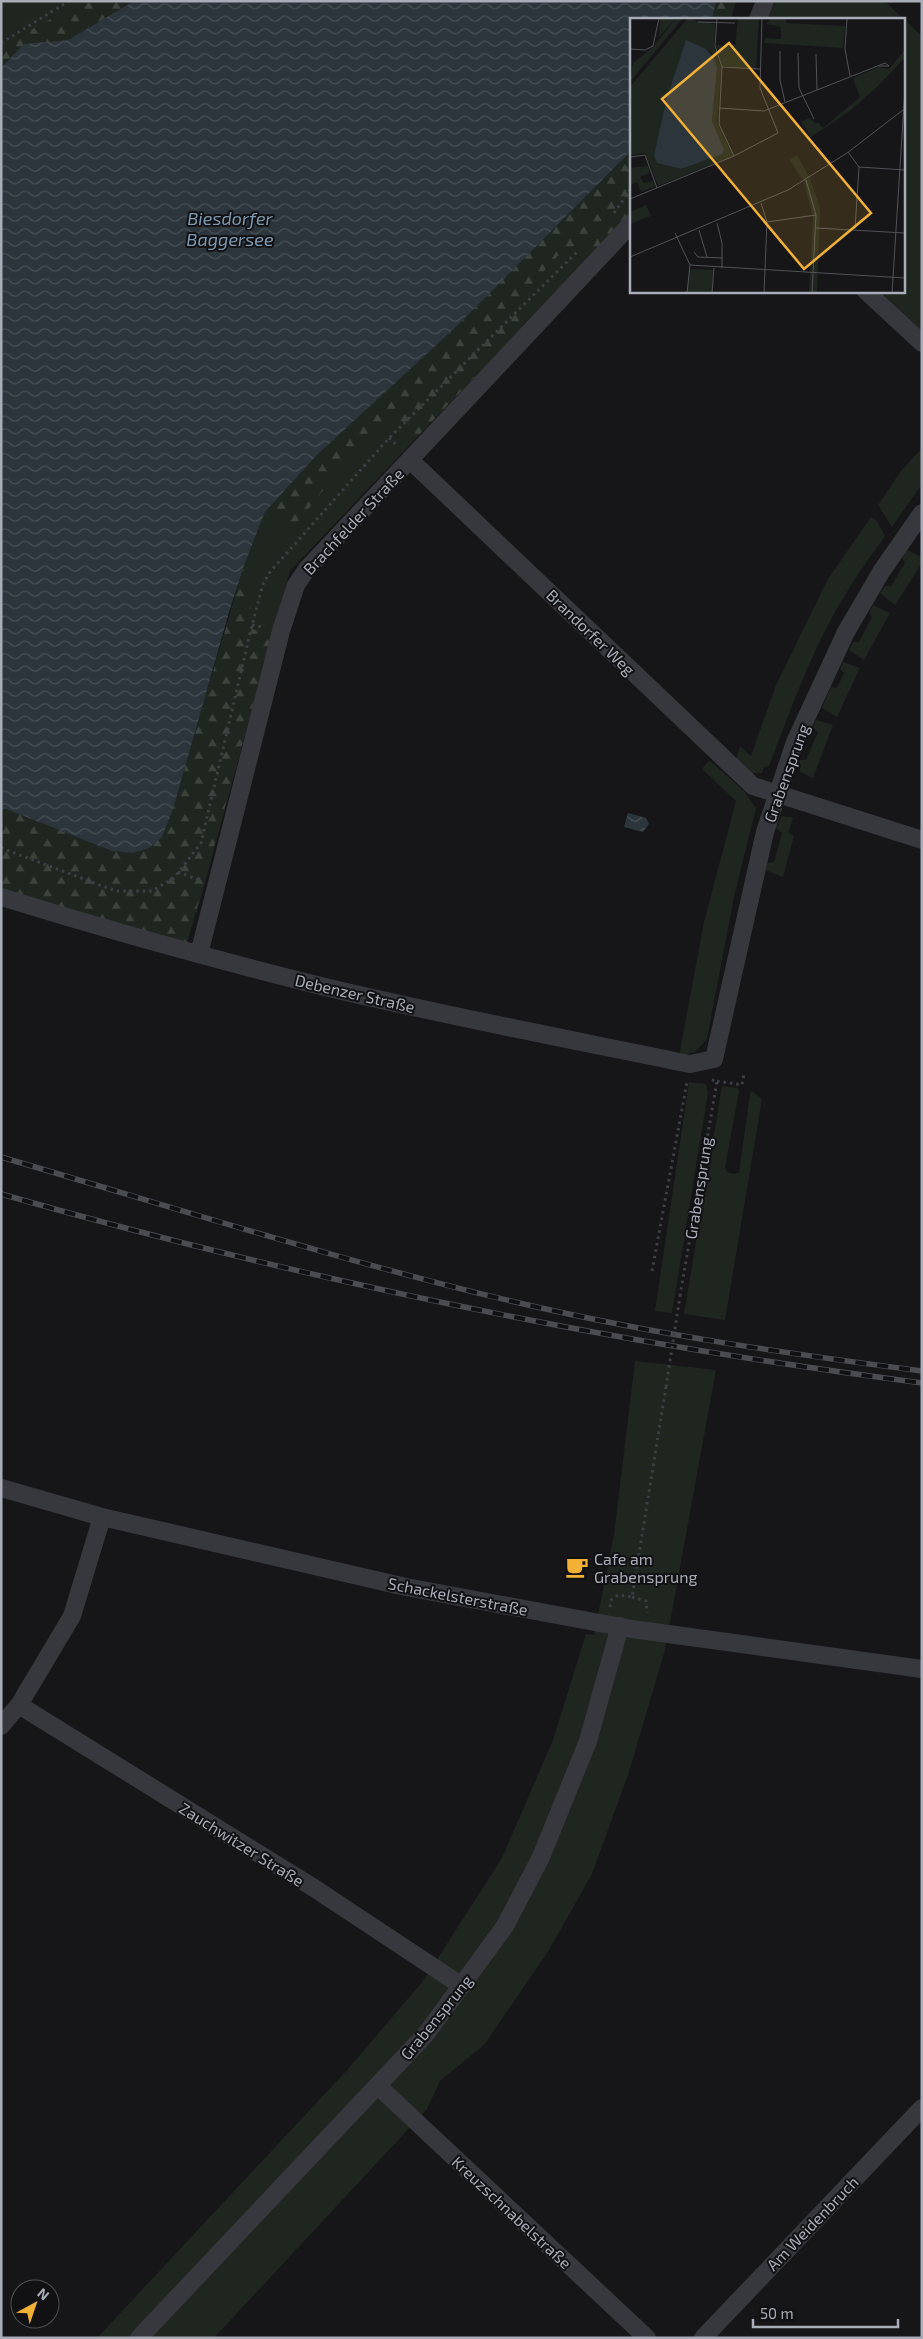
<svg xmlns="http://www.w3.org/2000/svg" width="923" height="2339" font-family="'Exo 2',sans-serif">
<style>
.green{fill:#1e261f}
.forest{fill:url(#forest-firs)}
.water{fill:url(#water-waves)}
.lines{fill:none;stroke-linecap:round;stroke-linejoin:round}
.path{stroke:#3d3f44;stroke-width:3;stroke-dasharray:2.5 4;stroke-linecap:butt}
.minor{stroke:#37383d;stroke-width:18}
.rail-casing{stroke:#4a4c52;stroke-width:5.5}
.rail{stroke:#111113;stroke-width:4;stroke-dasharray:11;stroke-linecap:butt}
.path-bridge{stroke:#3d3f44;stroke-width:3;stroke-dasharray:2.5 4;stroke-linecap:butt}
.labels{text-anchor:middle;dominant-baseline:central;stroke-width:4;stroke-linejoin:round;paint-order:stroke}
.street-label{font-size:16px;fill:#a8adb8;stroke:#111113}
.poi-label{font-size:16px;fill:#a8adb8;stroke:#111113;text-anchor:start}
.water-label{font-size:18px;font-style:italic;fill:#7f9bb3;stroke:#111113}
.inset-road{fill:none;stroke:#505258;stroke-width:1}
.view{fill:#f2b134;fill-opacity:0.15;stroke:#f2b134;stroke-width:2.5}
.inset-edge{fill:none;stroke:#a8adb8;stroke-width:2.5}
</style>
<defs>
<pattern id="forest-firs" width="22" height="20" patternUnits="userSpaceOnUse" patternTransform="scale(1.25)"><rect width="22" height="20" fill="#1e261f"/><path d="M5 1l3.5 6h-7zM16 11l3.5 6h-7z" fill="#3c433d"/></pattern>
<pattern id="water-waves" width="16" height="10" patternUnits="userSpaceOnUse" patternTransform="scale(1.25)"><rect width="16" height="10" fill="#2c353c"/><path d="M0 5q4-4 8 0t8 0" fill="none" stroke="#485056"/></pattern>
</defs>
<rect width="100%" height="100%" fill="#161618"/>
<path class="green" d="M 1,1 L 134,1 L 1,68 Z
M 775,1 L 885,1 L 903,19 L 768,19 Z
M 904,19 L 922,36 L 922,331 L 880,291 L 904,291 Z
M 632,150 L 632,211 L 290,571 L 197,912 L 1,807 L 112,851 L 133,853 L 149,848 L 206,693 L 245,563 L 265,512 L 317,455 L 458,325 Z
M 922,448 L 922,484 L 892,527 L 878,505 L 901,471 Z
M 871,517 L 877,521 L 885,536 C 871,556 856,576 844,597 C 812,649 791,709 769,766 L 764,767 L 762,773 L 751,773 L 736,760 L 740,746 L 751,756 L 776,685 L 828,579 Z
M 907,550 L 922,557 L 922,563 L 895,605 L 880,593 L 885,586 L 891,586 L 905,563 L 902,558 Z
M 873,605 L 890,613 L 864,660 L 849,650 L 853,642 L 859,642 L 872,617 L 869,613 Z
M 843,662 L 860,668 L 837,717 L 822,708 L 831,687 L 837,688 L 844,673 L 840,669 Z
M 816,720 L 833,725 L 813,778 L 800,772 L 799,760 L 806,760 L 818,732 L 813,728 Z
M 709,760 L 744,791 L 756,808 L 734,897 L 707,1039 L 695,1052 L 679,1056 L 704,922 L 736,801 L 702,769 Z
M 782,816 L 793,818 L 788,833 L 794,836 L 783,877 L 766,870 L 767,863 L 774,862 L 782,833 L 776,828 Z
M 689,1082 L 706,1084 L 708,1093 L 672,1313 L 655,1311 Z
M 722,1086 L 738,1088 L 739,1091 L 725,1168 L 727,1172 L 734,1174 L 739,1172 L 750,1094 L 752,1091 L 762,1099 L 725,1320 L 684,1314 Z
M 635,1361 L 716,1370 L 665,1650 L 629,1772 L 592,1874 L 549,1950 L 484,2045 L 440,2081 L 427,2109 L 214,2338 L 97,2338 L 348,2069 L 423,1981 L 502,1858 L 553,1740 L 586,1634 L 594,1635 L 614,1535 Z"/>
<path class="forest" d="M 83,1 L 134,1 L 68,40 L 24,44 L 1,68 L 1,50 L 27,32 Z
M 716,1 L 736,1 L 731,19 L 712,19 Z
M 632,150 L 632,211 L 593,252 L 564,249 L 517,301 L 522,328 L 416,438 L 387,418 L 366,437 L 296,524 L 282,525 L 265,512 L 317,455 L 458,325 Z
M 245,563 L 248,575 L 251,606 L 245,626 L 272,636 L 187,944 L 1,890 L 1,807 L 112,851 L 133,853 L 149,848 L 173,809 Z"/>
<path class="water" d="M 134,1 L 716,1 L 712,19 L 632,19 L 632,150 L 458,325 L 317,455 L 265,512 L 245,563 L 230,609 L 173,809 L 162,837 L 149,848 L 133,853 L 112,851 L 1,807 L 1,68 L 24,44 L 68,40 Z
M 628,813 L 646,818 L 649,824 L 643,832 L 624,827 Z"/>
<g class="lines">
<path class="path" d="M 1,43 L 69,1
M 614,213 L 632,187
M 389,438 L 398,446
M 252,625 L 263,627
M 1,848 L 116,891 L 152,891 L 174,878 L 201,843 L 252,625 L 263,584 L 270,572 L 389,438 L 579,250
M 178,872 L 199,880
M 717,1081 L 742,1085 L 744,1073
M 652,1271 L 687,1082
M 680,1296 L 717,1081 L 708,1079
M 632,1597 L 646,1601 L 647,1613
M 610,1607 L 611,1600 L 618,1595 L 632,1597 L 666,1387"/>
<path class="minor" d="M 758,19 L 765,1
M 866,291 L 922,343
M 410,460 L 753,786 L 922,840
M 1,897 C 108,930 216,960 325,987 C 446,1016 568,1039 690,1064 L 714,1059 L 765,832 L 795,742 L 846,632 L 881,572 L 922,513
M 199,954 L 281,631 L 296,585 L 307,569 L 632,223
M 1,1488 L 102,1517 L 406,1587 L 632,1629 L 922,1669
M 19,1705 L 314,1888 L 462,1986
M 1,1726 L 19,1705 L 72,1616 L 102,1517
M 378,2086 L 647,2338
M 139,2338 L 426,2034 L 505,1926 L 541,1857 L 588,1741 L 620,1626
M 703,2338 L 922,2108"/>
<defs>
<path id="rail" d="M 1,1157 C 176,1208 350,1264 528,1305 C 658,1335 790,1354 922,1371
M 1,1194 C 303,1280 610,1343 922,1383"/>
</defs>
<use href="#rail" class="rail-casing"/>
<use href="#rail" class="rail"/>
<path class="path-bridge" d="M 666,1387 L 680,1296"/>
</g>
<defs>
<symbol id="cafe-bare" viewBox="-9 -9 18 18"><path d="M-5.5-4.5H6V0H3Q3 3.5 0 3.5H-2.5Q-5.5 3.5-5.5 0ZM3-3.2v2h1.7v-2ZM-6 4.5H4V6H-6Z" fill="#f2b134" stroke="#111113" stroke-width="2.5" paint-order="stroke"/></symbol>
</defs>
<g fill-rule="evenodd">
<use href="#cafe-bare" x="561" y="1551" width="32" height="32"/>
</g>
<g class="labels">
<g class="street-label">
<text transform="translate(353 521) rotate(-47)">Brachfelder Straße</text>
<text transform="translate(591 632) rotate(44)">Brandorfer Weg</text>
<text transform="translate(786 773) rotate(-70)">Grabensprung</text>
<text transform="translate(355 993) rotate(13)">Debenzer Straße</text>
<text transform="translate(698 1188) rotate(-81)">Grabensprung</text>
<text transform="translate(458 1596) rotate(11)">Schackelsterstraße</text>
<text transform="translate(242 1844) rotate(32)">Zauchwitzer Straße</text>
<text transform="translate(436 2017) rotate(-51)">Grabensprung</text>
<text transform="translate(512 2212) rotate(43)">Kreuzschnabelstraße</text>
<text transform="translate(812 2223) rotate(-46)">Am Weidenbruch</text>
</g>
<g class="poi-label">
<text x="594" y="1558">Cafe am<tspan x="594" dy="18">Grabensprung</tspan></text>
</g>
<g class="water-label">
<text x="230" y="218">Biesdorfer<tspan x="230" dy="21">Baggersee</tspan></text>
</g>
</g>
<g transform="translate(630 18)">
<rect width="275" height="275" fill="#161618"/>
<path d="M 30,0 L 46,0 L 28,20 L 29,17 ZM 108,0 L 129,0 L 126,50 L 92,48 L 86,27 L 105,28 ZM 142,0 L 156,0 L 156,5 L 215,8 L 213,30 L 134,25 L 135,20 L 151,21 L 151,9 L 136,6 ZM 61,2 L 85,6 L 84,28 L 91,50 L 87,105 L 103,138 L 28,168 L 15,135 L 0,137 L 0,71 ZM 55,27 L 81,34 L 87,50 L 82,103 L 94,132 L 92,136 L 51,151 L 27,145 L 24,138 ZM 275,32 L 275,40 L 247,69 L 220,93 L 181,119 L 171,104 L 179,100 L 183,107 L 188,104 L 193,110 L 230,79 L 223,60 L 248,49 L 258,51 L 257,53 ZM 167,137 L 180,161 L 190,189 L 187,275 L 179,275 L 183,199 L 174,164 L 160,142 ZM 18,148 L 20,155 L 10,159 L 14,165 L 23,163 L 26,168 L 11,174 L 7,164 L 0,167 L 0,150 ZM 16,187 L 21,198 L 0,206 L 0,194 ZM 59,251 L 83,252 L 82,275 L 57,275 Z" fill="#1e261f" fill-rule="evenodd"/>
<path d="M 46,0 L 53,0 L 0,64 L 3,45 L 24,28 ZM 58,0 L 63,0 L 64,7 L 51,14 L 9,63 L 0,80 L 0,69 ZM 56,19 L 64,26 L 84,33 L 91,50 L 88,88 L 85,88 L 84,102 L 87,50 L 81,34 L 65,28 ZM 51,23 L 54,28 L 47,41 L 45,62 L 36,83 L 24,138 L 22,132 L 36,82 L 43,65 ZM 179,100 L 190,109 L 180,118 L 171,104 ZM 84,107 L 90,111 L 103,138 L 56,154 L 55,149 L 94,134 Z" fill="#1e261f"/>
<path d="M 28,48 L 37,55 L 24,87 L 7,75 ZM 5,78 L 22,91 L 3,112 L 0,110 L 0,86 Z" fill="#1e261f"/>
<path d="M 56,22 L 76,31 L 84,40 L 87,50 L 82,103 L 94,132 L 92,136 L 51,151 L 27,145 L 24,138 L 36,83 Z" fill="#2c353c"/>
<path class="inset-road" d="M 87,0 L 85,28 L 92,49 L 89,106 L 104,138M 217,0 L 215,31 L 220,58M 68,4 L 105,5M 0,31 L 15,32 L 23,28 L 29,0M 150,33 L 150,62 L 155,84M 168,35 L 169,70 L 184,101M 186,36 L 187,72M 92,49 L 130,51M 89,90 L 134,93 L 255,45 L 259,48 L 249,48M 218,134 L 229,149 L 225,211M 0,139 L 15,137 L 27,170M 229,149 L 275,152M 176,162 L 186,197 L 182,275M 0,181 L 104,138 L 148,115 L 130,70 L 132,0M 131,185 L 137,204 L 134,275M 137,204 L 186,197M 87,205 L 92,225 L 92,250M 186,210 L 275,215M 69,212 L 77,239M 45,215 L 60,247M 64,234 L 68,239 L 93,240M 0,239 L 158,172 L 217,135 L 273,92M 60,247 L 275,260M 57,275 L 60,247M 82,275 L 84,250M 262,275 L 275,70"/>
<path class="view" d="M 99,25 L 241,195 L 174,251 L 32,81 Z"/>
<rect width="275" height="275" class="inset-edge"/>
</g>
<rect width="923" height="2339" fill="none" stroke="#a8adb8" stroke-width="5"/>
<g transform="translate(35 2304) rotate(40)"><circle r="24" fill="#111113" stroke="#4d4f55"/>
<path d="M0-4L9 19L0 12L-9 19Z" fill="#f2b134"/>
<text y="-8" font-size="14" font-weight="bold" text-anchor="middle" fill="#a8adb8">N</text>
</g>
<path d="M753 2319v8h145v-8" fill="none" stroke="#a8adb8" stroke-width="2.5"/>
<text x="760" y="2319" font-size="15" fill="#a8adb8" stroke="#111113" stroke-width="4" paint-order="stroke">50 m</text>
</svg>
